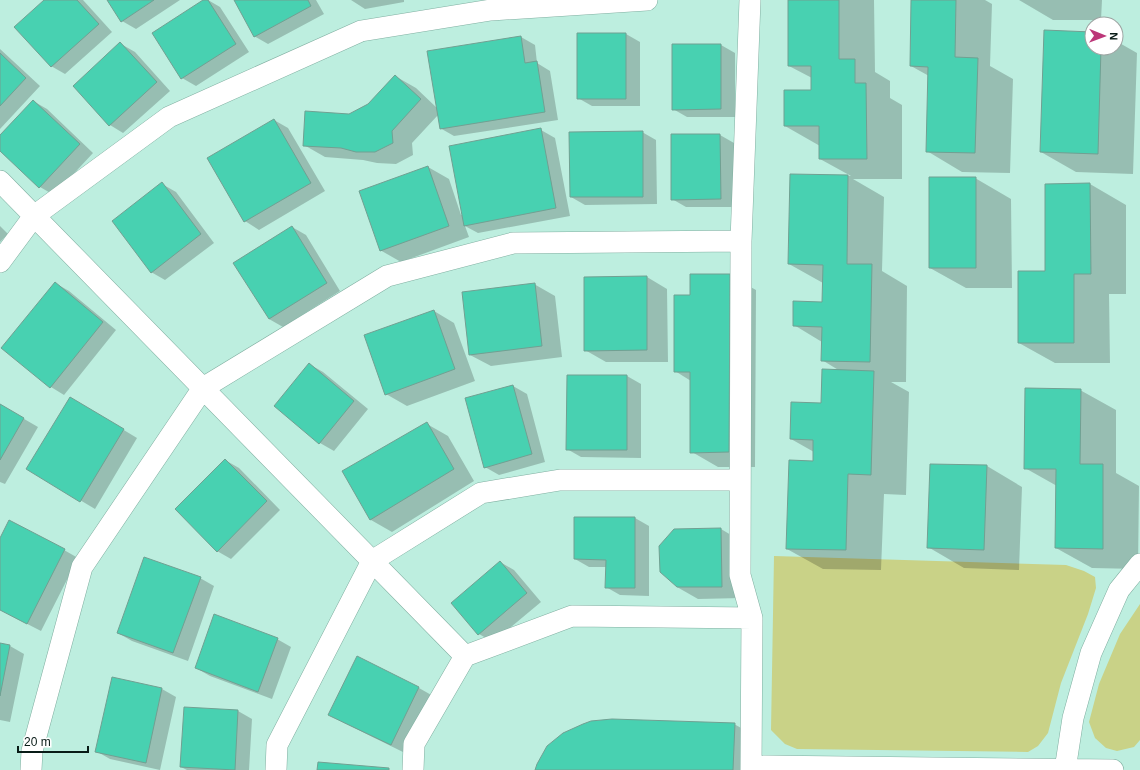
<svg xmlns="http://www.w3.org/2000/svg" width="1140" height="770" font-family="Arial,sans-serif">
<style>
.green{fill:#c9d287}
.shadow{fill:#0003}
.building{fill:#48d1b1;stroke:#71a092}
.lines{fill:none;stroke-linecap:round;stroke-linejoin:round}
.street-casing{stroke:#80afa1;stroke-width:22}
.street{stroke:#fff;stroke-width:21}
</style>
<rect width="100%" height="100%" fill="#bdeedf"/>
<path class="green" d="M 774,556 L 1066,565 L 1084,571 L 1095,577 L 1096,588 L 1088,614 L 1061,683 L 1048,733 L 1038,746 L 1028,752 L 797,749 L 785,744 L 771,730 Z
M 1140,604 L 1140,740 L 1134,747 L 1117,751 L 1106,748 L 1095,738 L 1089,722 L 1099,684 L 1120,634 Z"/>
<path class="shadow" d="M 46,0 L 83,0 L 112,32 L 65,74 L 51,66 Z
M 109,0 L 180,0 L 136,29 L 122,21 Z
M 205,0 L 208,0 L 220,7 L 249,52 L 196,86 L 182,78 Z
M 235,0 L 316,0 L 324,14 L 268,44 L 254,36 Z
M 351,0 L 404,0 L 404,2 L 365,9 Z
M 789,0 L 874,0 L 875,72 L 890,81 L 890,98 L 902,105 L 902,179 L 853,179 L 884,197 L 882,271 L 907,286 L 906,382 L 891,382 L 909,392 L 906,495 L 884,494 L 881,570 L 823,569 L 787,549 L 814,462 L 814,452 L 791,439 L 822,404 L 840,371 L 822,360 L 822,342 L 794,325 L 823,303 L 823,283 L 789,264 L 791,175 L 851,176 L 820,159 L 820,146 L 785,126 L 812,91 L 812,78 L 789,66 Z
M 912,0 L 985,0 L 992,4 L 990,66 L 1013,79 L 1010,173 L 962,172 L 927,151 L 929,76 L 911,66 Z
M 1019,0 L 1102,0 L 1101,20 L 1053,20 Z
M 1092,33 L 1092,48 L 1116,48 L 1116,41 L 1137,53 L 1133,174 L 1076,172 L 1041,152 Z
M 578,34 L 626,34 L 640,42 L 640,106 L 592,106 L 578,98 Z
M 521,37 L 535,45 L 537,63 L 550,71 L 558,120 L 454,136 L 440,128 L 438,115 L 412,143 L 413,155 L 396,164 L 377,163 L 363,160 L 325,157 L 304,145 L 349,115 L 368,105 L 395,76 L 416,88 L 437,108 Z
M 121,44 L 135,52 L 170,91 L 123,133 L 110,125 Z
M 721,45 L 735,53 L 735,117 L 687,117 L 673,109 Z
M 0,49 L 40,86 L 0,129 Z
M 33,101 L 47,109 L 93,153 L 54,195 L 40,187 L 0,149 L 0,136 Z
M 274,120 L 288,128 L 325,191 L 259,230 L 245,221 L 209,159 Z
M 541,130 L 555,138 L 570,216 L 478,233 L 465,226 L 469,237 L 401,262 L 380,250 L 428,167 L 449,179 L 461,215 L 462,215 Z
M 642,132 L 656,140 L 657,204 L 585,205 L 571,197 Z
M 720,135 L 734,143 L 734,207 L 686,207 L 672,199 Z
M 975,178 L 1011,199 L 1012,288 L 966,288 L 930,268 Z
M 162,184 L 176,192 L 214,243 L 165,280 L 151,272 Z
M 1046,184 L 1090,184 L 1126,205 L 1126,294 L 1109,294 L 1110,363 L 1055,363 L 1019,343 L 1046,272 Z
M 0,226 L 8,234 L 0,242 Z
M 292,227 L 306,235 L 340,291 L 283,327 L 269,319 Z
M 729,275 L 756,290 L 755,467 L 718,467 L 692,452 L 691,381 L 675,371 L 691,296 Z
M 647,277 L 667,289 L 668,362 L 606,362 L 585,350 Z
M 55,283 L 69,291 L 116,330 L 64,395 L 51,387 Z
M 534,284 L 555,296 L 562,357 L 491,366 L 470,355 Z
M 434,311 L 454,323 L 475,381 L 407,406 L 386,394 Z
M 309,364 L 323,372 L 368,409 L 334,451 L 320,443 Z
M 627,376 L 641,384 L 641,458 L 581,457 L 567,449 Z
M 513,386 L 527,394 L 545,462 L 499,475 L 485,467 Z
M 1080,390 L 1116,410 L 1116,473 L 1139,486 L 1138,569 L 1092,568 L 1056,548 L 1057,486 L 1025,468 Z
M 0,405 L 38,427 L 5,484 L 0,482 Z
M 84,406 L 137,438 L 95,509 L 28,469 Z
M 427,424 L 448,436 L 474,481 L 392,532 L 371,520 L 344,471 Z
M 225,460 L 239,468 L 280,510 L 231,559 L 217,551 Z
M 987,466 L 1022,487 L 1019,570 L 964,568 L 928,547 Z
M 575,518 L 635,518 L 649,526 L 649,596 L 620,595 L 606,587 L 607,567 L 589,567 L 575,559 Z
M 721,529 L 741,541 L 742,598 L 698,599 L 677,587 Z
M 0,540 L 64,550 L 78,558 L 41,631 L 0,610 Z
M 500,562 L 514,570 L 541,602 L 493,642 L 479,634 Z
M 200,578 L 214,586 L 188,661 L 132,641 L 118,633 Z
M 277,639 L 291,647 L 272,699 L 210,676 L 196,668 Z
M 0,644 L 10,646 L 24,654 L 10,722 L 0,720 Z
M 357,658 L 419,688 L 433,696 L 405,753 L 344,723 L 330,715 Z
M 162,689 L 176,697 L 160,770 L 110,759 L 96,751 Z
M 185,708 L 238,711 L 252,719 L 249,770 L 187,770 L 181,767 Z
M 734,724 L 761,739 L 760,770 L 536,770 Z"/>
<path class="building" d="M 44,0 L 77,0 L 99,24 L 51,67 L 14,27 Z
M 107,0 L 154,0 L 121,22 Z
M 203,0 L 208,0 L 236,44 L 181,79 L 152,33 Z
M 234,0 L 308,0 L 311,6 L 254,37 Z
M 788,0 L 839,0 L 839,59 L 855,59 L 855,83 L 866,83 L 867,159 L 819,159 L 819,126 L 784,126 L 784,90 L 811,90 L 811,66 L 788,66 Z
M 911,0 L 956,0 L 955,57 L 978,58 L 975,153 L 926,152 L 928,67 L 910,66 Z
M 1044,30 L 1092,32 L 1092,48 L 1101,48 L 1098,154 L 1040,152 Z
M 577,33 L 626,33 L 626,99 L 577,99 Z
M 521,36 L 525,63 L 537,61 L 545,112 L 440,129 L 427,51 Z
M 120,42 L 157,82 L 109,126 L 73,86 Z
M 672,44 L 721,44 L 721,109 L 672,110 Z
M 0,53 L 26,78 L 0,106 Z
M 395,75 L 421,99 L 392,131 L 393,143 L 375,152 L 356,152 L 341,148 L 303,146 L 305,111 L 349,114 L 368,104 Z
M 33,100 L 80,144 L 39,188 L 0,151 L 0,135 Z
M 274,119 L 311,183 L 244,222 L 207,158 Z
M 541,128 L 556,208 L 464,226 L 449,146 Z
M 643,131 L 643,197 L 570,197 L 569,132 Z
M 671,134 L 720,134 L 721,199 L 671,200 Z
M 428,166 L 449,226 L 380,251 L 359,191 Z
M 790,174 L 848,175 L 847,264 L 872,264 L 870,362 L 821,361 L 822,327 L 793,326 L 793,301 L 822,302 L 823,265 L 788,264 Z
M 929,177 L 976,177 L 976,268 L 929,268 Z
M 162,182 L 201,234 L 151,273 L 112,221 Z
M 1090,183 L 1091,274 L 1074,274 L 1074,343 L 1018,343 L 1018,271 L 1045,271 L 1045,184 Z
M 292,226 L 327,283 L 269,319 L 233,263 Z
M 690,274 L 730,274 L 729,452 L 690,453 L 690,372 L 674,372 L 674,295 L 690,295 Z
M 647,276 L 647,350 L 584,351 L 584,277 Z
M 55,282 L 103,322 L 50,388 L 1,348 Z
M 535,283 L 542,346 L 469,355 L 462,292 Z
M 434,310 L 455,369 L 385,395 L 364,335 Z
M 309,363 L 354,401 L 319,444 L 274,406 Z
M 822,369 L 874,371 L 871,475 L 848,474 L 846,550 L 786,549 L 789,460 L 813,461 L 813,440 L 790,439 L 791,402 L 821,403 Z
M 567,375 L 627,375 L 627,450 L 566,450 Z
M 513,385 L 532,454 L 484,468 L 465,398 Z
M 1025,388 L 1081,389 L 1080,464 L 1103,464 L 1103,549 L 1055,548 L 1056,469 L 1024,469 Z
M 70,397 L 124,429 L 80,502 L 26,469 Z
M 0,404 L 24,418 L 0,460 Z
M 427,422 L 454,469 L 370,520 L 342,471 Z
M 225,459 L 267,501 L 217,552 L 175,509 Z
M 930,464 L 987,465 L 984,550 L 927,548 Z
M 574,517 L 635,517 L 635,588 L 605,588 L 606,560 L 574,559 Z
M 9,520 L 65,549 L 27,624 L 0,610 L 0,538 Z
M 721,528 L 722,587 L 677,587 L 660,572 L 659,546 L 674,529 Z
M 144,557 L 201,577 L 173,653 L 117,633 Z
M 500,561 L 527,593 L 478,635 L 451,603 Z
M 214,614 L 278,638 L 258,692 L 195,668 Z
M 0,643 L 10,645 L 0,696 Z
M 357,656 L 419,687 L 391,745 L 328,715 Z
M 112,677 L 162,688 L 146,763 L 95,752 Z
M 184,707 L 238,710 L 235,770 L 180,767 Z
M 612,719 L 735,723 L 733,770 L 535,770 L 537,764 L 547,746 L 563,733 L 583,724 L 591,721 Z
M 318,762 L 389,768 L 389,770 L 317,770 Z"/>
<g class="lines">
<defs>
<path id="street" d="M 750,0 L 741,241 L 740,575 L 752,618 L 751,770
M 0,181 L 465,656
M 0,262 L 34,216 L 169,117 L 361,31 L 491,10 L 647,0
M 751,766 L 1113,770
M 31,770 L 32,751 L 82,567 L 203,388 L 387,276 L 513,243 L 741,241
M 276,770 L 277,745 L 372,561 L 481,493 L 560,480 L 740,480
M 413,770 L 414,744 L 465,656 L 572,616 L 752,618
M 1065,770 L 1073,718 L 1091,653 L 1119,590 L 1140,564"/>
</defs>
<use href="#street" class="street-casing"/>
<use href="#street" class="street"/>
</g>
<g transform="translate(1104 36) rotate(91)"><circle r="19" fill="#ffffff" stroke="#9ca4a2"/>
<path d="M0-3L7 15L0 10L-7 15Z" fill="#bc3779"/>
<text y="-6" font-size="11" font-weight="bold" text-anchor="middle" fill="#081b16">N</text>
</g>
<path d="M18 746v6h70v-6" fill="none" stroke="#081b16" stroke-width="2"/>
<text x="24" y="746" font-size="12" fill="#081b16" stroke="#ffffff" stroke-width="3" paint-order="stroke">20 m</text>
</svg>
